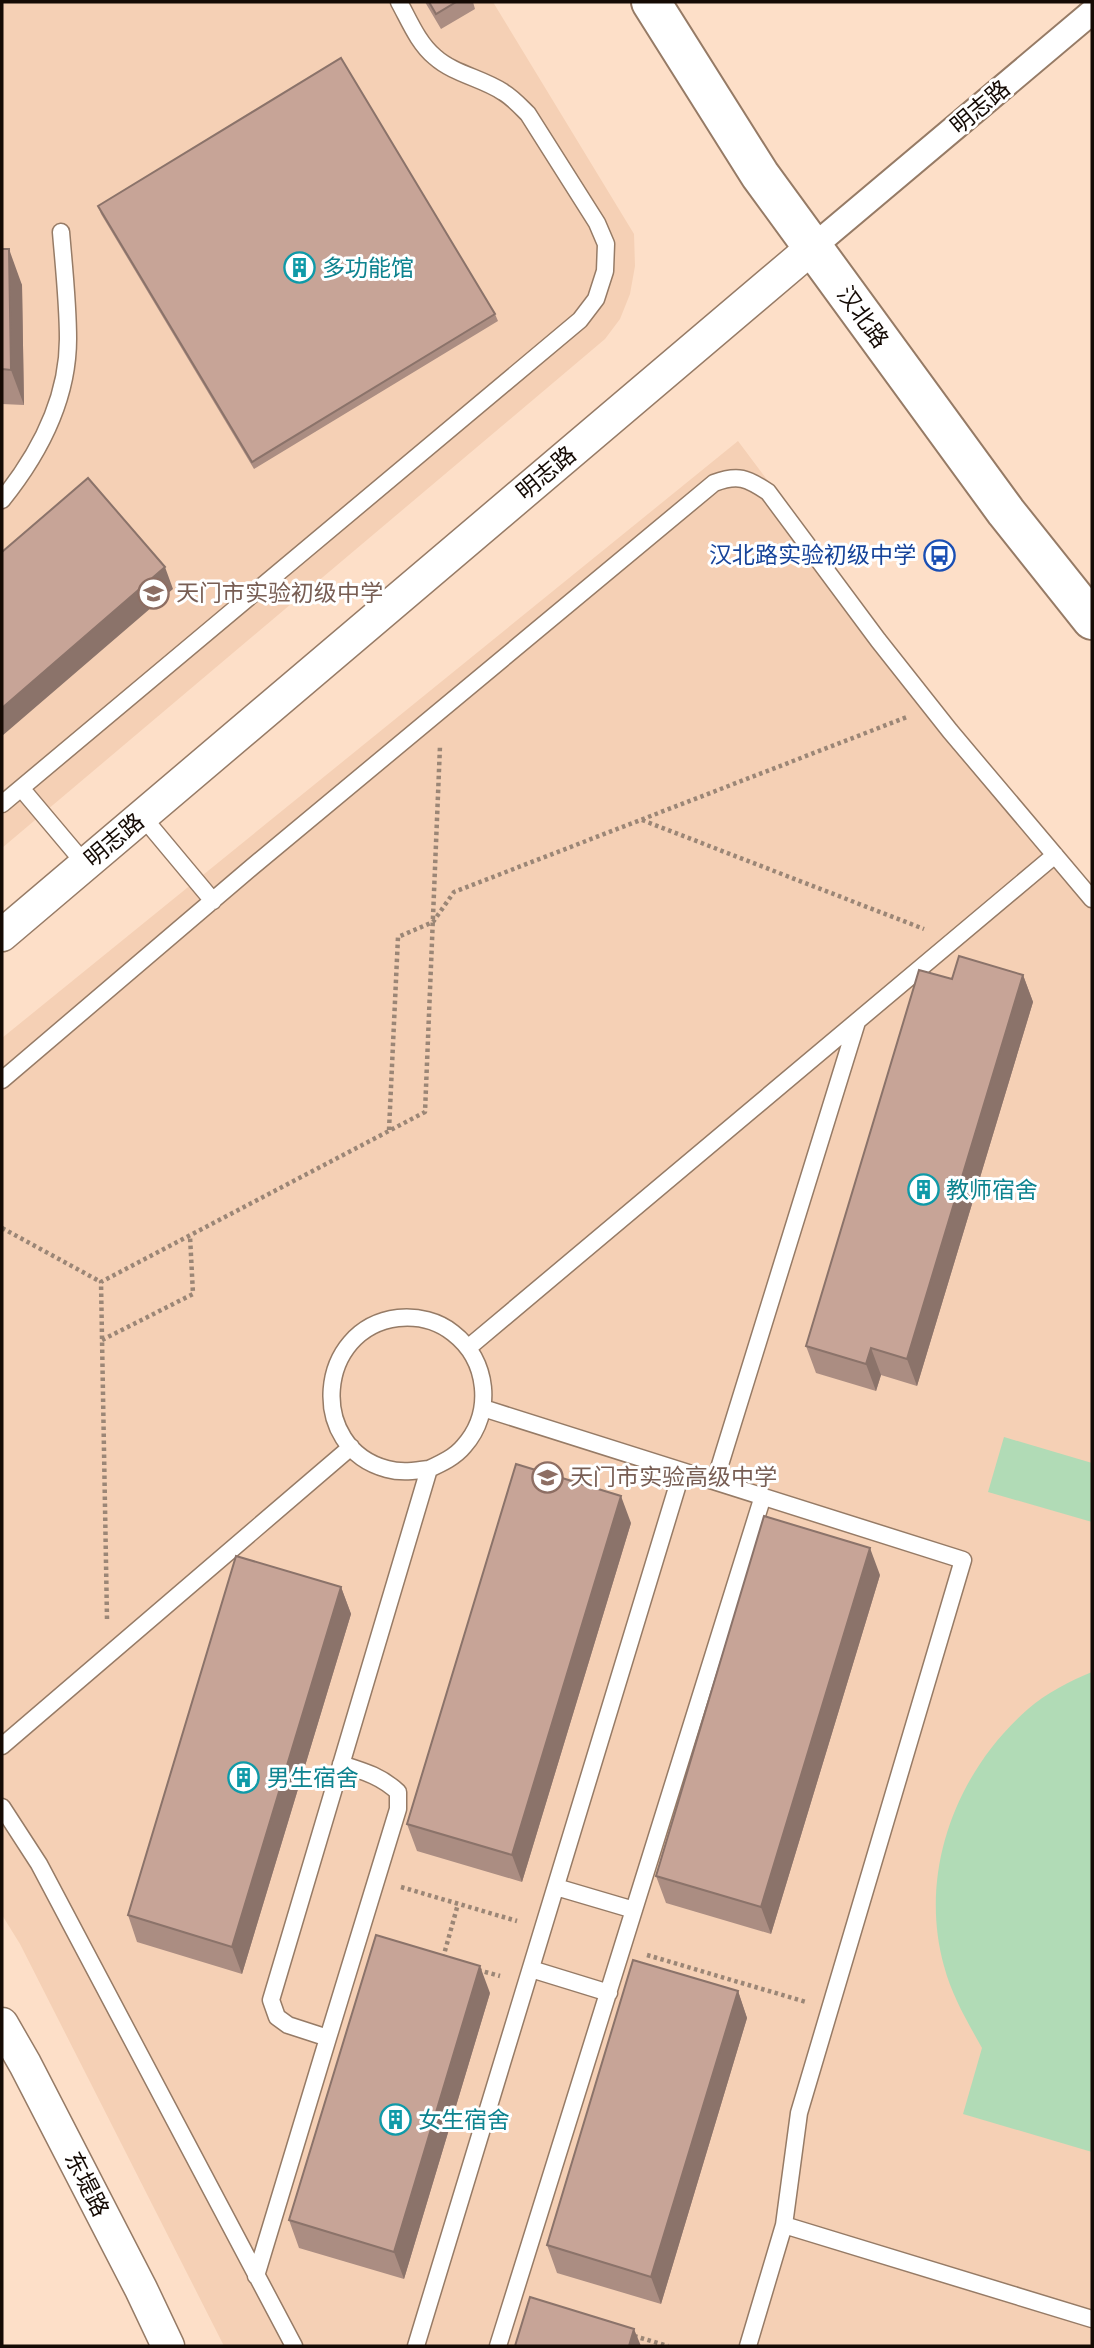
<svg xmlns="http://www.w3.org/2000/svg" width="1094" height="2348" font-family="Cabin,'Noto Sans SC',sans-serif">
<style>
.built{fill:#f5d0b5}
.green{fill:#b1dbb6}
.lines{fill:none;stroke-linecap:round;stroke-linejoin:round}
.service-casing{stroke:#967b66;stroke-width:19}
.pedestrian-casing{stroke:#967b66;stroke-width:28}
.minor-casing{stroke:#967b66;stroke-width:35}
.secondary-casing{stroke:#967b66;stroke-width:42}
.path{stroke:#9b8676;stroke-width:4.5;stroke-dasharray:3.5 3.5;stroke-linecap:butt}
.service{stroke:#fff;stroke-width:16}
.pedestrian{stroke:#fff;stroke-width:24}
.minor{stroke:#fff;stroke-width:32}
.secondary{stroke:#fff;stroke-width:38}
.wall{fill:#ab8d82}
.shaded-wall{fill:#8b736a}
.building{fill:#c7a497;stroke:#8b736a;stroke-width:2}
.labels{text-anchor:middle;dominant-baseline:central;stroke-width:6;stroke-linejoin:round;paint-order:stroke}
.street-label{font-size:23px;fill:#140a04;stroke:#fff}
.culture-label{font-size:23px;fill:#0d838f;stroke:#fff;text-anchor:start}
.transit-label{font-size:23px;fill:#164399;stroke:#fff;text-anchor:end}
.education-label{font-size:23px;fill:#785e54;stroke:#fff;text-anchor:start}
</style>
<rect width="100%" height="100%" fill="#fddfc8"/>
<path class="built" d="M 2,2 L 493,2 L 634,234 L 635,266 L 630,294 L 620,319 L 605,339 L 2,848 Z
M 738,441 L 924,689 L 1092,891 L 1092,2346 L 224,2346 L 20,1944 L 2,1915 L 2,1038 Z"/>
<path class="green" d="M 1004,1437 L 1092,1463 L 1092,1522 L 988,1492 Z
M 1092,1672 L 1092,2152 L 963,2114 L 982,2048 C 967,2021 952,1996 944,1966 C 918,1872 956,1772 1028,1709 C 1046,1693 1070,1681 1092,1672 Z"/>
<g class="lines">
<defs>
<path id="service" d="M 2,500 C 39,454 68,400 68,339 C 68,304 64,268 61,232
M 21,788 L 85,864
M 2,804 L 580,320 L 596,299 L 605,271 L 606,244 L 597,223 L 528,114 C 520,106 513,98 503,92 C 482,78 454,74 435,57 C 418,43 409,20 399,2
M 142,816 L 213,901
M 2,1080 L 252,867 L 714,483 C 738,474 747,478 768,492 L 878,640 L 950,731 L 1092,899
M 469,1347 L 1055,855
M 483,1408 L 963,1560 L 799,2113 L 784,2225 L 1092,2319
M 715,1481 L 857,1022
M 2,1746 L 351,1447
M 341,1764 C 363,1771 381,1776 398,1792 L 398,1809 L 328,2038 L 288,2025 L 277,2017 L 271,2000 L 429,1469 C 442,1463 455,1457 464,1446 C 494,1412 488,1360 453,1333 C 438,1321 418,1316 398,1318 C 316,1328 307,1448 387,1469 C 401,1473 415,1471 429,1469
M 2,1807 L 39,1864 L 294,2346
M 556,1887 L 634,1910
M 531,1969 L 609,1993
M 256,2276 L 328,2038
M 416,2346 L 682,1471
M 498,2346 L 763,1496
M 748,2346 L 784,2225"/>
<path id="pedestrian" d="M 813,247 L 1092,12"/>
<path id="minor" d="M 2,935 L 813,247
M 2,2024 L 25,2064 L 141,2289 L 168,2346"/>
<path id="secondary" d="M 651,2 L 760,175 L 1006,512 L 1092,620"/>
</defs>
<use href="#service" class="service-casing"/>
<use href="#pedestrian" class="pedestrian-casing"/>
<use href="#minor" class="minor-casing"/>
<use href="#secondary" class="secondary-casing"/>
<path class="path" d="M 642,820 L 924,929
M 389,1130 L 398,937 L 433,922 L 454,892 L 907,717
M 2,1228 L 101,1282
M 102,1340 L 193,1294 L 190,1236
M 107,1619 L 101,1282 L 425,1112 L 440,746
M 401,1887 L 517,1921
M 647,1955 L 806,2002
M 443,1958 L 458,1904
M 478,1970 L 500,1976
M 634,2336 L 668,2346"/>
<use href="#service" class="service"/>
<use href="#pedestrian" class="pedestrian"/>
<use href="#minor" class="minor"/>
<use href="#secondary" class="secondary"/>
</g>
<path class="wall" d="M 425,2 L 473,2 L 475,9 L 441,29 Z
M 98,206 L 495,314 L 498,321 L 254,469 L 101,214 Z
M 2,249 L 22,285 L 24,405 L 2,404 Z
M 1023,975 L 1033,1002 L 917,1386 L 881,1375 L 876,1391 L 816,1373 L 806,1346 L 952,979 Z
M 631,1523 L 522,1882 L 417,1851 L 407,1824 Z
M 880,1575 L 771,1934 L 666,1903 L 656,1876 Z
M 341,1587 L 351,1614 L 242,1974 L 137,1942 L 128,1915 Z
M 738,1991 L 747,2018 L 661,2304 L 557,2273 L 547,2245 Z
M 490,1993 L 404,2279 L 299,2248 L 289,2220 Z"/>
<path class="shaded-wall" d="M 9,249 L 22,285 L 24,405 L 11,370 Z
M 165,567 L 173,589 L 2,736 L 2,708 Z
M 1023,975 L 1033,1002 L 917,1386 L 907,1359 Z
M 871,1348 L 881,1375 L 876,1391 L 866,1364 Z
M 621,1496 L 631,1523 L 522,1882 L 512,1855 Z
M 870,1548 L 880,1575 L 771,1934 L 761,1907 Z
M 341,1587 L 351,1614 L 242,1974 L 232,1947 Z
M 480,1966 L 490,1993 L 404,2279 L 394,2252 Z
M 738,1991 L 747,2018 L 661,2304 L 651,2277 Z
M 634,2329 L 641,2346 L 629,2346 Z"/>
<path class="building" d="M 429,2 L 456,2 L 436,14 Z
M 341,58 L 495,314 L 252,462 L 98,206 Z
M 2,249 L 9,249 L 11,370 L 2,369 Z
M 88,478 L 165,567 L 2,708 L 2,552 Z
M 959,956 L 1023,975 L 907,1359 L 871,1348 L 866,1364 L 806,1346 L 919,970 L 952,979 Z
M 516,1464 L 621,1496 L 512,1855 L 407,1824 Z
M 764,1516 L 870,1548 L 761,1907 L 656,1876 Z
M 236,1556 L 341,1587 L 232,1947 L 128,1915 Z
M 376,1935 L 480,1966 L 394,2252 L 289,2220 Z
M 633,1960 L 738,1991 L 651,2277 L 547,2245 Z
M 530,2297 L 634,2329 L 629,2346 L 515,2346 Z"/>
<defs>
<symbol id="building-ring" viewBox="-11 -11 22 22"><circle r="9.5" fill="#fff" stroke="#0f9aa8" stroke-width="1.5"/><path d="M-4-6H4V6H1V3H-1V6H-4ZM-2.5-4.3h1.7v1.8h-1.7ZM.8-4.3h1.7v1.8H.8ZM-2.5-1h1.7V.8h-1.7ZM.8-1h1.7V.8H.8Z" fill="#0f9aa8"/></symbol>
<symbol id="bus-ring" viewBox="-11 -11 22 22"><circle r="9.5" fill="#fff" stroke="#1a4fb4" stroke-width="1.5"/><path d="M-5-6H5V4H4V6H2V4H-2V6H-4V4H-5ZM-3.5-4V0h7V-4ZM-3.5 1.2v1.5H-2V1.2ZM2 1.2v1.5H3.5V1.2Z" fill="#1a4fb4"/></symbol>
<symbol id="school-ring" viewBox="-11 -11 22 22"><circle r="9.5" fill="#fff" stroke="#8d6e63" stroke-width="1.5"/><path d="M0-5L7-2L0 1L-7-2ZM-4 1L0 2.5L4 1V4Q0 6-4 4Z" fill="#8d6e63"/></symbol>
</defs>
<g fill-rule="evenodd">
<use href="#building-ring" x="282" y="250" width="35" height="35"/>
<use href="#bus-ring" x="922" y="538" width="35" height="35"/>
<use href="#school-ring" x="136" y="576" width="35" height="35"/>
<use href="#building-ring" x="906" y="1172" width="35" height="35"/>
<use href="#school-ring" x="530" y="1460" width="35" height="35"/>
<use href="#building-ring" x="226" y="1760" width="35" height="35"/>
<use href="#building-ring" x="378" y="2102" width="35" height="35"/>
</g>
<g class="labels">
<g class="street-label">
<text transform="translate(980 107) rotate(-40)">明志路</text>
<text transform="translate(863 317) rotate(54)">汉北路</text>
<text transform="translate(546 473) rotate(-40)">明志路</text>
<text transform="translate(114 840) rotate(-40)">明志路</text>
<text transform="translate(87 2184) rotate(63)">东堤路</text>
</g>
<g class="culture-label">
<text x="322" y="268">多功能馆</text>
<text x="946" y="1190">教师宿舍</text>
<text x="267" y="1778">男生宿舍</text>
<text x="418" y="2120">女生宿舍</text>
</g>
<g class="transit-label">
<text x="916" y="555">汉北路实验初级中学</text>
</g>
<g class="education-label">
<text x="176" y="593">天门市实验初级中学</text>
<text x="570" y="1477">天门市实验高级中学</text>
</g>
</g>
<rect width="1094" height="2348" fill="none" stroke="#140a04" stroke-width="7"/>
</svg>
